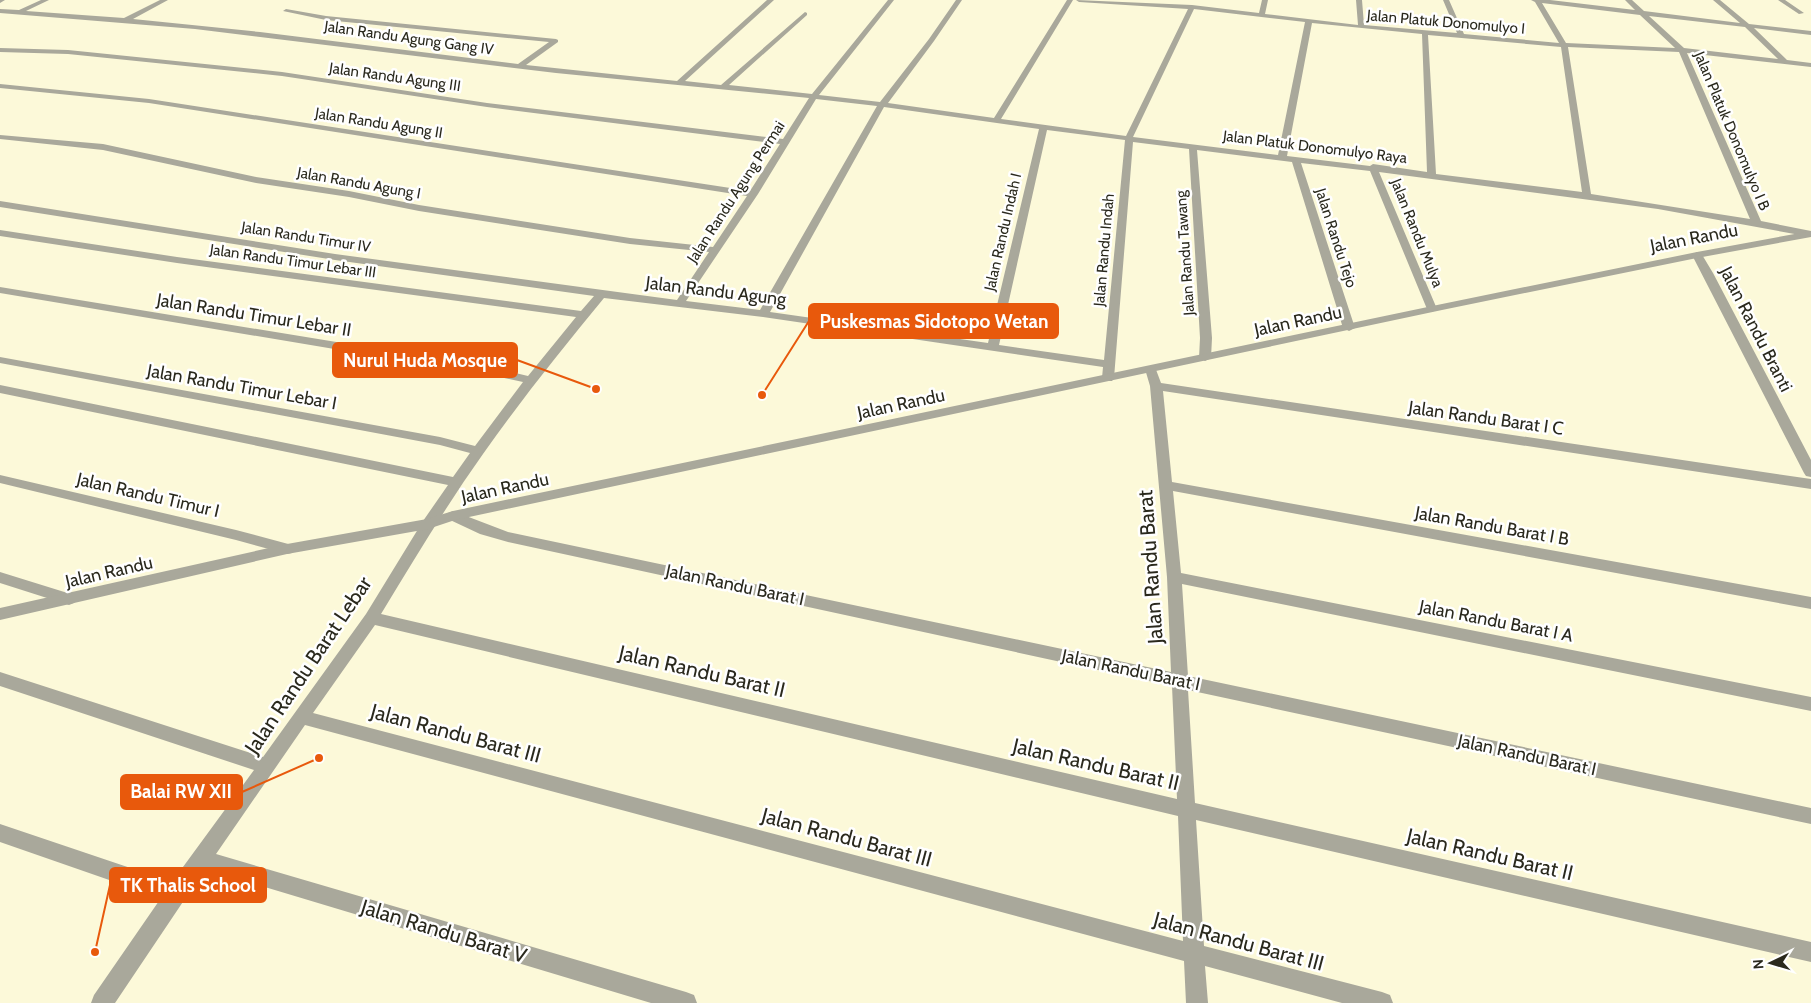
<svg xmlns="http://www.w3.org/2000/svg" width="1811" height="1003" font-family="Cabin,sans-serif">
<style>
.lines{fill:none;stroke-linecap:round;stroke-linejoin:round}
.minor{fill:#a9a89b;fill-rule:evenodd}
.tertiary{fill:#a9a89b;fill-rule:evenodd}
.labels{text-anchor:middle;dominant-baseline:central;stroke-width:5;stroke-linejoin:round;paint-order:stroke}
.far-street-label{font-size:15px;fill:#2a291d;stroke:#fff}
.street-label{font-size:18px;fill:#2a291d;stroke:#fff}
.near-street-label{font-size:21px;fill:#2a291d;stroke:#fff}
.leader{fill:none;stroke:#e8590c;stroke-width:2}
.callout-dot{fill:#e8590c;stroke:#fff;stroke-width:2}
.callout{fill:#e8590c;stroke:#e8590c;stroke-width:2}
.callout-label{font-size:19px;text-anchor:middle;font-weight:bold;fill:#fff}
</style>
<rect width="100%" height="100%" fill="#fcf9d9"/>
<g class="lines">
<path class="minor" d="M 0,0 L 5,0 L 0,3 Z
M 41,0 L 49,0 L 26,11 L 124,18 L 160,0 L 168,0 L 133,19 L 260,32 L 518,64 L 549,42 L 326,20 L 283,11 L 286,9 L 326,16 L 556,39 L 558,40 L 558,42 L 526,65 L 677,81 L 767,0 L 774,0 L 685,81 L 721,85 L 805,12 L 807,13 L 807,15 L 729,85 L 812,94 L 888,0 L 894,0 L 819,95 L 880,102 L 929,39 L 956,0 L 962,0 L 934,41 L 888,103 L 994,118 L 1067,0 L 1073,0 L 1001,119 L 1126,136 L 1188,9 L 1079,2 L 1076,0 L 1192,5 L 1259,13 L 1262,0 L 1268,0 L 1265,14 L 1358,25 L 1356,0 L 1362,0 L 1364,25 L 1457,33 L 1443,0 L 1449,0 L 1464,34 L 1559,43 L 1535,2 L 1531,0 L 1550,0 L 1635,10 L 1625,0 L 1632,0 L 1644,11 L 1740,23 L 1713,0 L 1720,0 L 1749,24 L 1811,31 L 1811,35 L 1754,28 L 1787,60 L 1811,63 L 1811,67 L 1687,53 L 1761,221 L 1811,231 L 1811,237 L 1658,209 L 1379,172 L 1437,309 L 1432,312 L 1427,309 L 1370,171 L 1301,163 L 1355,328 L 1349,331 L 1343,328 L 1292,162 L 1197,150 L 1212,338 L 1211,358 L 1205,361 L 1199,358 L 1200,338 L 1189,149 L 1133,142 L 1114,378 L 1112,381 L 1104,381 L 1102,378 L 1103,367 L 763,317 L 604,298 C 562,349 521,400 483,454 C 446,506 414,560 381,614 L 1177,799 L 1172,686 L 508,542 L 480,534 L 448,519 L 446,516 L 448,513 L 453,511 L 508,532 L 1171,672 L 1167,577 L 1150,386 L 1145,369 L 1147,367 L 1155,367 L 1161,383 L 1811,479 L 1811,489 L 1163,391 L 1172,482 L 1811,597 L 1811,609 L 1173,491 L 1181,573 L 1811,697 L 1811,711 L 1182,584 L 1188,676 L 1811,808 L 1811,824 L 1188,690 L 1195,803 L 1811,942 L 1811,962 L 1196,820 L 1204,946 L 1382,992 L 1390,995 L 1393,1003 L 1342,1003 L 1205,966 L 1208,1003 L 1186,1003 L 1184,961 L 305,725 L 216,854 L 686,992 L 694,995 L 697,1003 L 651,1003 L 205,869 L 115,1003 L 91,1003 L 94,995 L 161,898 L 0,842 L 0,824 L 172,882 L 254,770 L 0,686 L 0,672 L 263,757 L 366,614 L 423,521 L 448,485 L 0,393 L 0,385 L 453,477 L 470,453 L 440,445 L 0,363 L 0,357 L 440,437 L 475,446 L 523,382 L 495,376 L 0,293 L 0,287 L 495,368 L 528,376 L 576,317 L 177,263 L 0,236 L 0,230 L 177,257 L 581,311 L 594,296 L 335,260 L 0,207 L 0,201 L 335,254 L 677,300 L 709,252 L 630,244 L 419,211 L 349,197 L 256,183 L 103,150 L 0,139 L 0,135 L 103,144 L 256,177 L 349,191 L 419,205 L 630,238 L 713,247 L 747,196 L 149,103 L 0,88 L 0,84 L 149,99 L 750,191 L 780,144 L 487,107 L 282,76 L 68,54 L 0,52 L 0,48 L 68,50 L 282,72 L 487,103 L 783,139 L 809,98 L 556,73 L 195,29 L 0,13 L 0,9 L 19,10 ZM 1542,3 L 1640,15 L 1675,48 L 1566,43 ZM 1194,9 L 1305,22 L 1278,155 L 1133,137 ZM 1649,16 L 1745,27 L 1778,59 L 1684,48 ZM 1312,23 L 1422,34 L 1427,172 L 1373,164 L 1370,166 L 1287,156 ZM 1428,35 L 1561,47 L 1582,192 L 1436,174 ZM 1568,47 L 1679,52 L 1750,219 L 1591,194 ZM 816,99 L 877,106 L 760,310 L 686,301 L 758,194 ZM 884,107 L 1039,129 L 988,343 L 770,312 ZM 1047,130 L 1125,140 L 1104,360 L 999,345 ZM 375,625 L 1178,816 L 1183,941 L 313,713 Z
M 1778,0 L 1785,0 L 1804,13 L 1799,14 Z
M 1697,252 L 1701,253 L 1713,273 L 1811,460 L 1811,477 L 1806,476 L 1804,473 L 1692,255 Z
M 0,475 L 236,530 L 292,545 L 294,549 L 292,553 L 287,554 L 236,540 L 0,483 Z
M 0,572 L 74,595 L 77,599 L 74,603 L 69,605 L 0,583 Z"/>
<path class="tertiary" d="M 1811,231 L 1811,237 L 1697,258 L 1442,310 L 455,520 L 428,529 L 287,554 L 0,620 L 0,608 L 287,544 L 427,519 L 453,511 L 1442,304 L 1697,252 Z"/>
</g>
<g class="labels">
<g class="far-street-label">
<text transform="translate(1446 22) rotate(5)">Jalan Platuk Donomulyo I</text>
<text transform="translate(409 38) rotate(8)">Jalan Randu Agung Gang IV</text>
<text transform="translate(395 77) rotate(8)">Jalan Randu Agung III</text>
<text transform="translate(379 123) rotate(9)">Jalan Randu Agung II</text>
<text transform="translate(1732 131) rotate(67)">Jalan Platuk Donomulyo I B</text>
<text transform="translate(1315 147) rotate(7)">Jalan Platuk Donomulyo Raya</text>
<text transform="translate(359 183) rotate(10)">Jalan Randu Agung I</text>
<text transform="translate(736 192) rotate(-57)">Jalan Randu Agung Permai</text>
<text transform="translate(1003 232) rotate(-77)">Jalan Randu Indah I</text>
<text transform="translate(1417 233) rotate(68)">Jalan Randu Mulya</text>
<text transform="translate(306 237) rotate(9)">Jalan Randu Timur IV</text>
<text transform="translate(1336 238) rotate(72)">Jalan Randu Tejo</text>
<text transform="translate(1104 250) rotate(-85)">Jalan Randu Indah</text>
<text transform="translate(1185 253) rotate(-94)">Jalan Randu Tawang</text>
<text transform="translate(293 261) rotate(8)">Jalan Randu Timur Lebar III</text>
</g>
<g class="street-label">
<text transform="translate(1694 238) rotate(-11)">Jalan Randu</text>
<text transform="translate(716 291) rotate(7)">Jalan Randu Agung</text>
<text transform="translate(254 315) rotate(9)">Jalan Randu Timur Lebar II</text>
<text transform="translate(1298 321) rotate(-12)">Jalan Randu</text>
<text transform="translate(1756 329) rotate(63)">Jalan Randu Branti</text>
<text transform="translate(242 387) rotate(10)">Jalan Randu Timur Lebar I</text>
<text transform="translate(901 404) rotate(-12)">Jalan Randu</text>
<text transform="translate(1486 418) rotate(8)">Jalan Randu Barat I C</text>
<text transform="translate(505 488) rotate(-12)">Jalan Randu</text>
<text transform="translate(148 495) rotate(13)">Jalan Randu Timur I</text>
<text transform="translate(1492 526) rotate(10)">Jalan Randu Barat I B</text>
<text transform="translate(109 572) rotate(-13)">Jalan Randu</text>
<text transform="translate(735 585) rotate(12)">Jalan Randu Barat I</text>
<text transform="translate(1496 621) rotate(11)">Jalan Randu Barat I A</text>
<text transform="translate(1131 670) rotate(12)">Jalan Randu Barat I</text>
<text transform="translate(1527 755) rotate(12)">Jalan Randu Barat I</text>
</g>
<g class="near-street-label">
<text transform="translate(1150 567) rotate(-94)">Jalan Randu Barat</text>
<text transform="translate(308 665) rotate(-56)">Jalan Randu Barat Lebar</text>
<text transform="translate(702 671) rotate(13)">Jalan Randu Barat II</text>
<text transform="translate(456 733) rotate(15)">Jalan Randu Barat III</text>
<text transform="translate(1096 764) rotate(13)">Jalan Randu Barat II</text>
<text transform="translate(847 837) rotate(15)">Jalan Randu Barat III</text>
<text transform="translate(1490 854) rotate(13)">Jalan Randu Barat II</text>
<text transform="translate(444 931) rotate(17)">Jalan Randu Barat V</text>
<text transform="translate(1239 941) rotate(15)">Jalan Randu Barat III</text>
</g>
</g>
<path class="leader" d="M762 395L809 321M596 389L517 360M319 758L242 792M95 952L110 885"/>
<g class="callout-dot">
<circle cx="762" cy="395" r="5"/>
<circle cx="596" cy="389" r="5"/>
<circle cx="319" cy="758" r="5"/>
<circle cx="95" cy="952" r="5"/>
</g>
<g class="callout">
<rect x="809" y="304" width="249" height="34" rx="5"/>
<rect x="333" y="343" width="184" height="34" rx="5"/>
<rect x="121" y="775" width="121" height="34" rx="5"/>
<rect x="110" y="868" width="156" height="34" rx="5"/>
</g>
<g class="callout-label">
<text x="934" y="328">Puskesmas Sidotopo Wetan</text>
<text x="425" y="367">Nurul Huda Mosque</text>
<text x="181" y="798">Balai RW XII</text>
<text x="188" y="892">TK Thalis School</text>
</g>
<g transform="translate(1771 963) rotate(265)" stroke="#ffffff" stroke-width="4" paint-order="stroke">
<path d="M0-4L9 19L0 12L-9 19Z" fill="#2a291d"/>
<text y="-8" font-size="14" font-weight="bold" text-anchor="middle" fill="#2a291d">N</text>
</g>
</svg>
